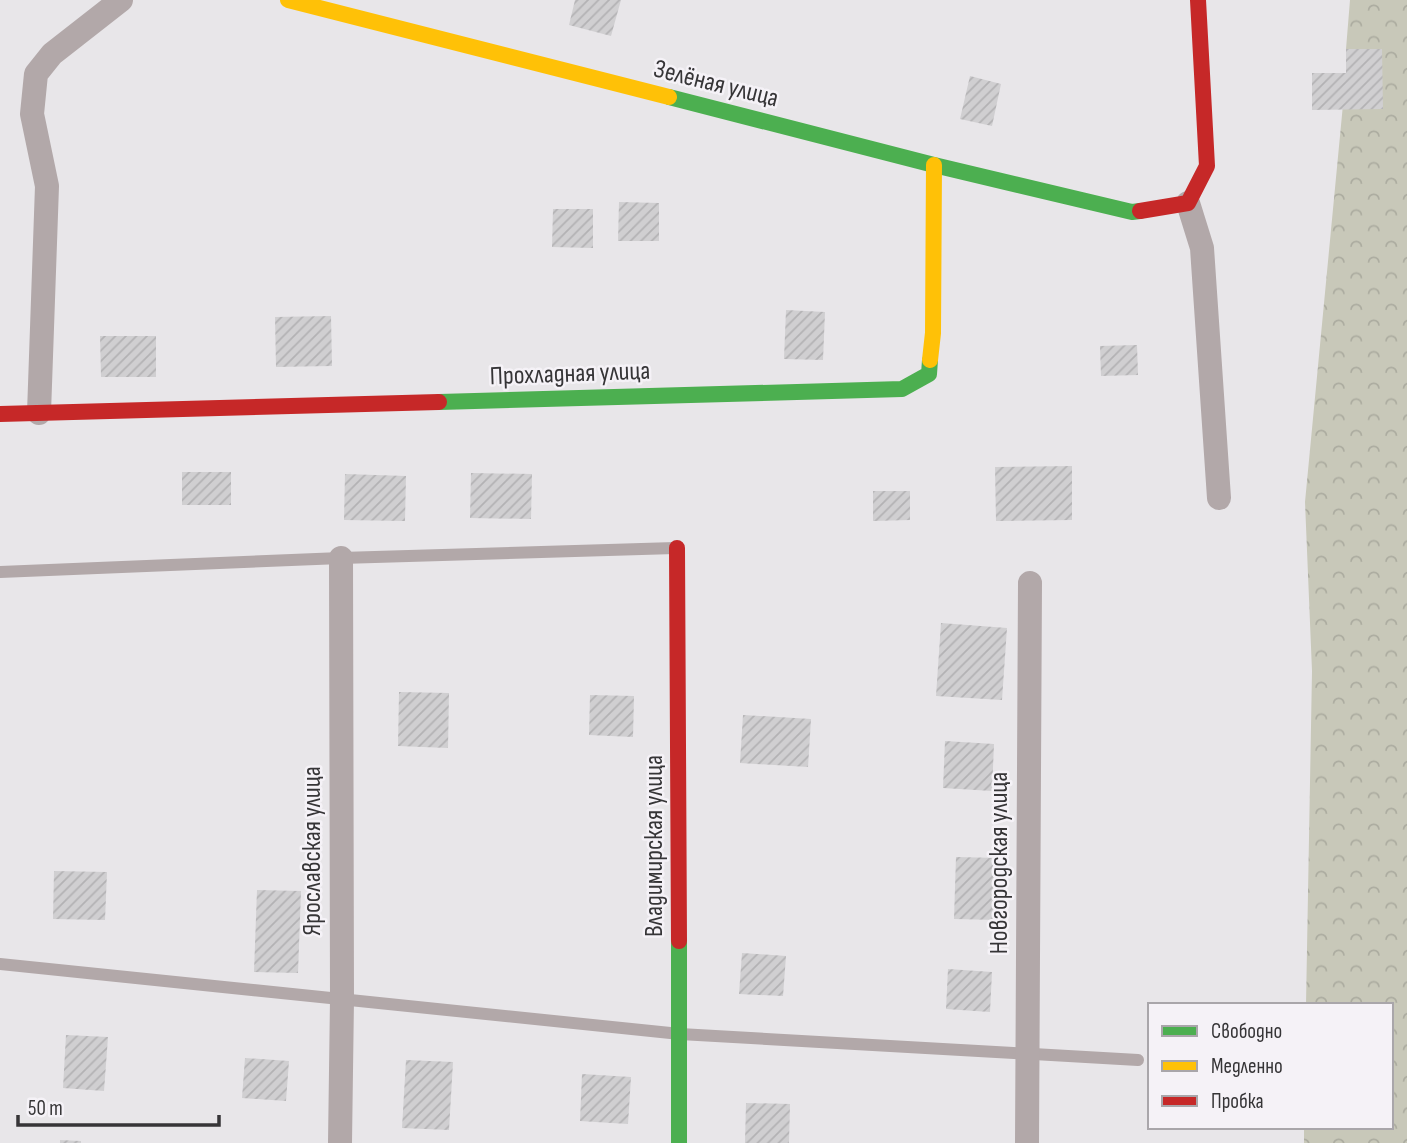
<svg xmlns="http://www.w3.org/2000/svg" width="1407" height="1143" font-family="'Sofia Sans Condensed',sans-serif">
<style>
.forest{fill:url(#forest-crowns)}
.building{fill:url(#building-hatch)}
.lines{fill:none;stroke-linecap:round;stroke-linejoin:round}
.lane{stroke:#b2a8a9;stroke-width:12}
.street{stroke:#b2a8a9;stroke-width:24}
.fast{stroke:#4caf50;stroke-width:16}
.slow{stroke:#ffc107;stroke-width:16}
.jam{stroke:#c62828;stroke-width:16}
.labels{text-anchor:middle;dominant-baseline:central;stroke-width:5;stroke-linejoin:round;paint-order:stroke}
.street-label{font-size:26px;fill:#363537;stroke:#f5f2f7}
</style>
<defs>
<pattern id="forest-crowns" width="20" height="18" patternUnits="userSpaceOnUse" patternTransform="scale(1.75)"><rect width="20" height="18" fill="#c8c8b9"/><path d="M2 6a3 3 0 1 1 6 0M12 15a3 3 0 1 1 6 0" fill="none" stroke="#acaca0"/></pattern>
<pattern id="building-hatch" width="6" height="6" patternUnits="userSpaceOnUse" patternTransform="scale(1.75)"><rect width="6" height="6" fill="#d0cfd1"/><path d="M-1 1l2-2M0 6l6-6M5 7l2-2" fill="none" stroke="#b3b2b4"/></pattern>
</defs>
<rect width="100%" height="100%" fill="#e8e6e9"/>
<path class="forest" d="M 1350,0 L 1407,0 L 1407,1143 L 1304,1143 L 1304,1127 L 1391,1127 L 1391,1005 L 1306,1005 L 1312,671 L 1305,502 L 1346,73 L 1346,49 Z"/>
<path class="building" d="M 575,0 L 621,0 L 611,36 L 569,25 Z
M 1346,49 L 1382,49 L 1383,109 L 1312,110 L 1312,73 L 1346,73 Z
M 970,76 L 1001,84 L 992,126 L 960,119 Z
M 619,202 L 659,203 L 659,241 L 618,241 Z
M 553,209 L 593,209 L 593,248 L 552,247 Z
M 786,310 L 825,312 L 823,360 L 784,359 Z
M 331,316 L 332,366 L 276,367 L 275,317 Z
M 100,336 L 156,336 L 156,377 L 101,377 Z
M 1137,345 L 1138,375 L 1101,376 L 1100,346 Z
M 1072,466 L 1072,520 L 996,521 L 995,467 Z
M 182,472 L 231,472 L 231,505 L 182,505 Z
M 471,473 L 532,474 L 531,519 L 470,518 Z
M 345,474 L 406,476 L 405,521 L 344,520 Z
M 873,491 L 910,491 L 910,520 L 873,521 Z
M 941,623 L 1007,628 L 1002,700 L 936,696 Z
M 399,692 L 449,693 L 448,748 L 398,746 Z
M 590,695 L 634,696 L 633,737 L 589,735 Z
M 743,715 L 811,719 L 808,767 L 740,763 Z
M 945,741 L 994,744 L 992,791 L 943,788 Z
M 956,857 L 999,858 L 998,920 L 954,919 Z
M 54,871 L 107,872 L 105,920 L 53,919 Z
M 257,890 L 301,891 L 298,973 L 254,972 Z
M 742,953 L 786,956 L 783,996 L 739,994 Z
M 948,969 L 992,972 L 990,1012 L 946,1009 Z
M 66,1035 L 108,1037 L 104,1091 L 63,1088 Z
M 245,1058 L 289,1061 L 286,1101 L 242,1098 Z
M 406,1060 L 453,1062 L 449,1130 L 402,1128 Z
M 582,1074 L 631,1077 L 628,1124 L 580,1121 Z
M 746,1103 L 790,1104 L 789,1143 L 745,1143 Z
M 60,1140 L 81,1141 L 81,1143 L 60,1143 Z"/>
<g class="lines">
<path class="lane" d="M 0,572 L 341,558 L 675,548
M 0,964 L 680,1034 L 1138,1060"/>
<path class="street" d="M 1188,203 L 1202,248 L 1219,498
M 39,413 L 47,186 L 32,114 L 36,74 L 52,54 L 121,0
M 340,1143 L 342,999 L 341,558
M 1027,1143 L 1030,583"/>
<path class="fast" d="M 669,97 L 934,165 L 1132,212 L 1140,211
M 439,402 L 902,389 L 929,374 L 930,360
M 679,1143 L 679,941"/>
<path class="slow" d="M 288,0 L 669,97
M 930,360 L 933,333 L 934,165"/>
<path class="jam" d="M 1140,211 L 1188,203 L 1207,166 L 1198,0
M 0,414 L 439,402
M 677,548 L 679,941"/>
</g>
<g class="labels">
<g class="street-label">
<text transform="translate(716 84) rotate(14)">Зелёная улица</text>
<text transform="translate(570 374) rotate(-2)">Прохладная улица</text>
<text transform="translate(654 846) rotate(-90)">Владимирская улица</text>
<text transform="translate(312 851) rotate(-90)">Ярославская улица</text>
<text transform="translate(999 863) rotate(-90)">Новгородская улица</text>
</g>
</g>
<rect x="1148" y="1003" width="245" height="126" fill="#f5f2f7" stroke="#a9a6aa" stroke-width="2"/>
<rect x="1162" y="1026" width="35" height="10" fill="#4caf50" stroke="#a9a6aa" stroke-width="2"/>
<text x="1211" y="1038" font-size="21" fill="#363537">Свободно</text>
<rect x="1162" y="1061" width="35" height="10" fill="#ffc107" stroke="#a9a6aa" stroke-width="2"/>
<text x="1211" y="1073" font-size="21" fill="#363537">Медленно</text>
<rect x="1162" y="1096" width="35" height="10" fill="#c62828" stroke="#a9a6aa" stroke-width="2"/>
<text x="1211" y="1108" font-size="21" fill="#363537">Пробка</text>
<path d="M18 1115v10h201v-10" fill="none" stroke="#363537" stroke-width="3.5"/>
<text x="28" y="1115" font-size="21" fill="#363537" stroke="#f5f2f7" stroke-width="5" paint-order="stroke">50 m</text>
</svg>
